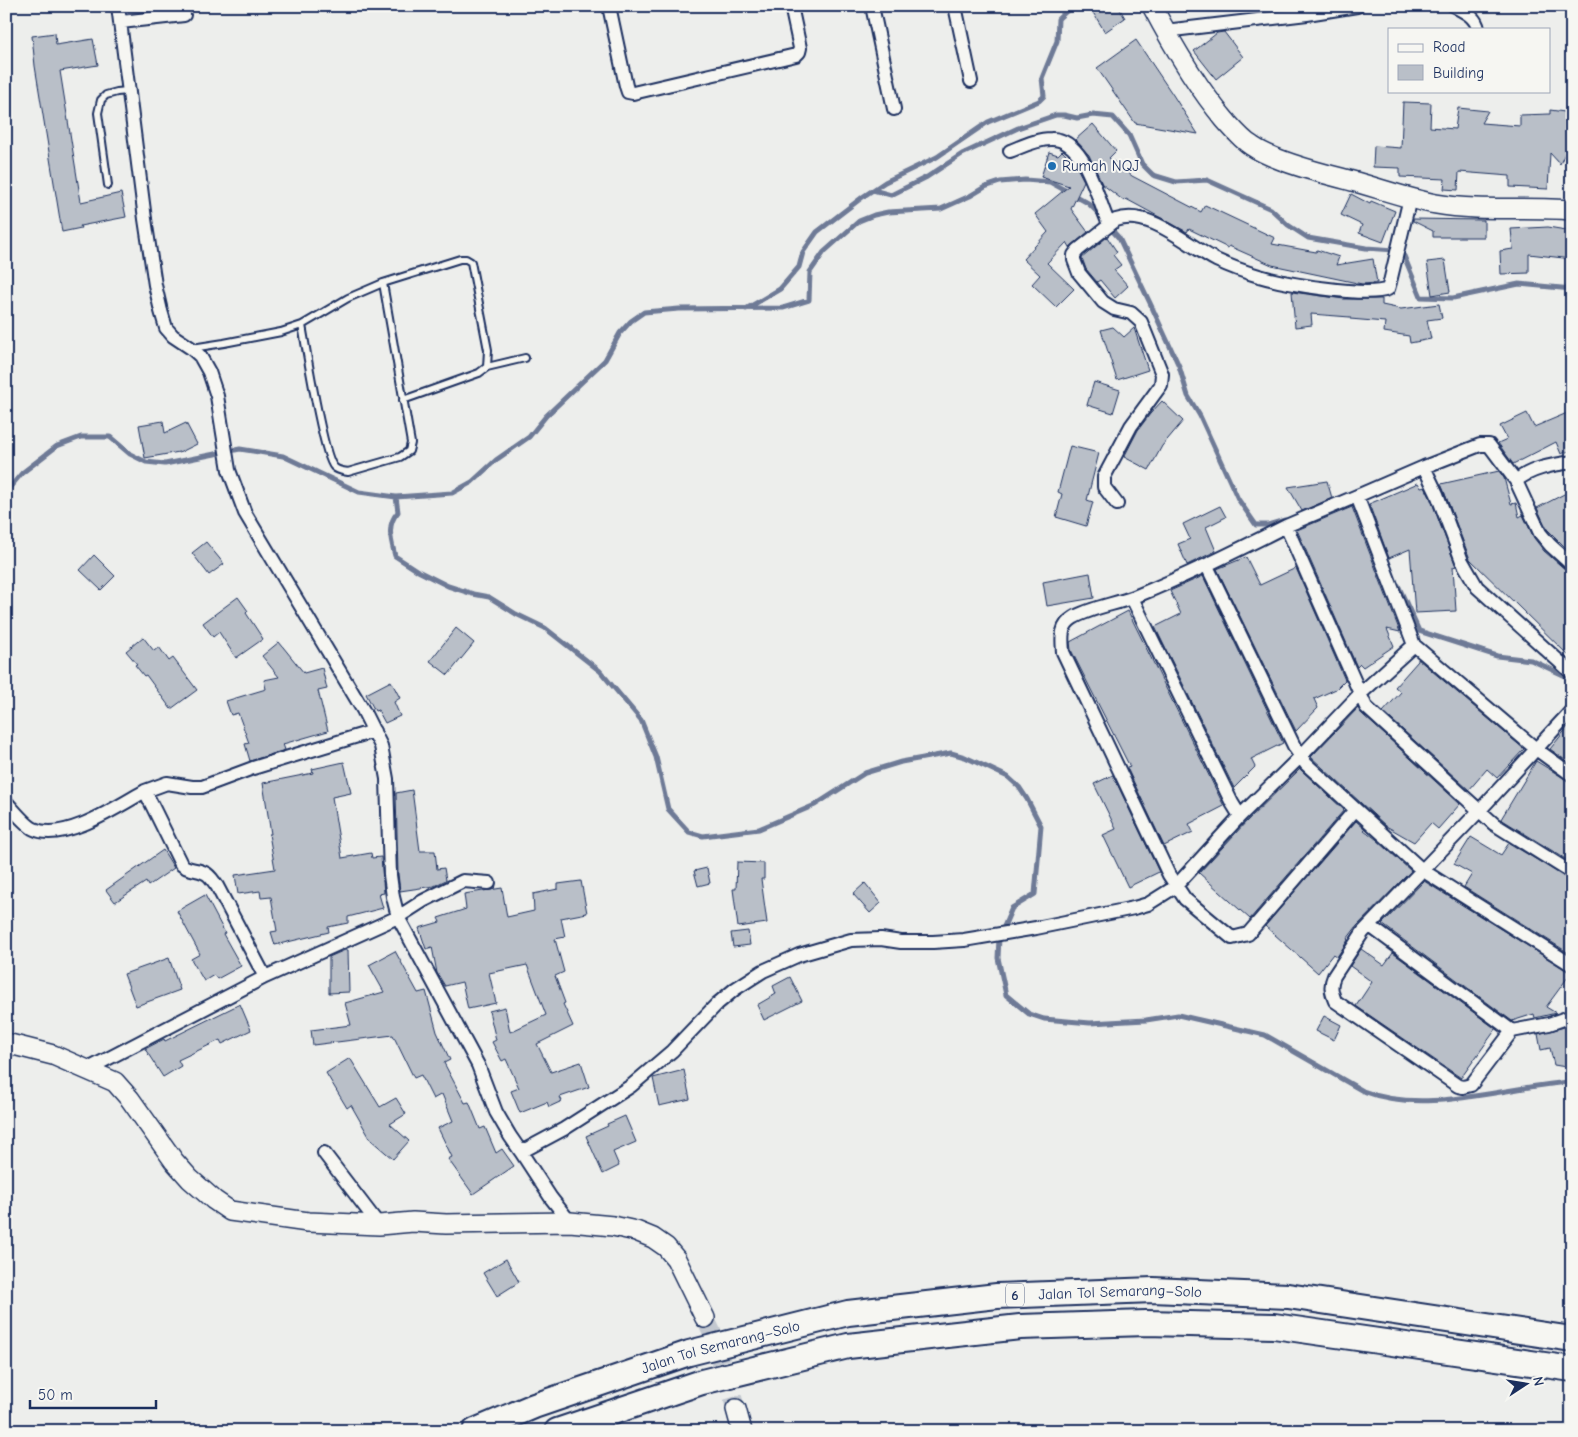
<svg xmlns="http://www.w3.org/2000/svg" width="1578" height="1437" font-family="'Comic Neue',sans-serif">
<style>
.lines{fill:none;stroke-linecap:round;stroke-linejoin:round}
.stream{stroke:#6e7a96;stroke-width:5}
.building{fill:#b9bfc8;stroke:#1b2f5e}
.secondary-tunnel{stroke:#c3c8d0;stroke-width:19;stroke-dasharray:19 9;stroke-linecap:butt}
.lane-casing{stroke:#1b2f5e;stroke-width:10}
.street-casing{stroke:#1b2f5e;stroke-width:16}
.secondary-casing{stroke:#1b2f5e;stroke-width:22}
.highway-casing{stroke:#1b2f5e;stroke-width:28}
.lane{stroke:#f6f6f2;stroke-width:6}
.street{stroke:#f6f6f2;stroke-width:12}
.secondary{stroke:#f6f6f2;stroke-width:19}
.highway{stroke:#f6f6f2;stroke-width:24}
.poi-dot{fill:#1f6fb2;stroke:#f6f6f2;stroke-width:2}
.labels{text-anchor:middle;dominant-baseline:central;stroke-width:4;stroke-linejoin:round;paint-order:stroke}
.shield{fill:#f6f6f2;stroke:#5d6b8a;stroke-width:1}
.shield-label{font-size:14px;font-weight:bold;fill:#1b2f5e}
.poi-label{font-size:15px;fill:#1b2f5e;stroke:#f6f6f2;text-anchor:start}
.street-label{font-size:15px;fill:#1b2f5e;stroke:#f6f6f2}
</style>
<rect width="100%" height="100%" fill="#edeeec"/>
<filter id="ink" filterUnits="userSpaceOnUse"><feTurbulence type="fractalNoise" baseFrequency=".02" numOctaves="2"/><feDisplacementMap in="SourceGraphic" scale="10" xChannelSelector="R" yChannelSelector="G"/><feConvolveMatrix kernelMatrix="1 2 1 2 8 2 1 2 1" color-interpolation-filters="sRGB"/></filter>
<g filter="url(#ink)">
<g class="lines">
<path class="stream" d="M 873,190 L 891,195 L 927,177 L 962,154 L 1018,128 L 1056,115 L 1064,115 L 1077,118 L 1093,115 L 1113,117 L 1129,135 L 1142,164 L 1153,175 L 1176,182 L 1207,180 L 1271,209 L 1288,225 L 1308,238 L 1366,248 L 1395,250 L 1404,256 L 1421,297 L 1453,298 L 1519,284 L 1572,289
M 1109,227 L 1119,238 L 1150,303 L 1179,366 L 1188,396 L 1200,416 L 1238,499 L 1256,525 L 1268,525 L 1285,520
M 746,309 L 780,289 L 799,267 L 803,252 L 817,232 L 864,196 L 885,182 L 937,157 L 988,122 L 1039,101 L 1044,96 L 1042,78 L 1057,41 L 1058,19 L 1072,6
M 6,492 L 22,473 L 57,446 L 81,437 L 110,437 L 130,454 L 146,462 L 165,464 L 240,449 L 283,456 L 359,492 L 396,497 L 452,493 L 472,482 L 496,460 L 529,437 L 546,416 L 605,360 L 620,333 L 631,321 L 644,312 L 679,309 L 783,308 L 809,300 L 810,272 L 824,252 L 859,221 L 874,215 L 888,212 L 941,209 L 970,196 L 985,187 L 1000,182 L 1025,180 L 1050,182 L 1088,203 L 1101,216
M 396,497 L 398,512 C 386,525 391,540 395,556 L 418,571 L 448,586 L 473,594 L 489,597 L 516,614 L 545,628 L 600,671 L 641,720 L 656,757 L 668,809 L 689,832 L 703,836 L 759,829 L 815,805 L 865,773 L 901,762 L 951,753 L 965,757 L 1008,777 L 1019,787 L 1027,799 L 1041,826 L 1035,894 L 1012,908 L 999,938 L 998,958 L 1006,995 L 1029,1014 L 1044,1019 L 1090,1023 L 1146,1020 L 1178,1015 L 1265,1035 L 1363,1091 C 1427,1116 1505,1086 1572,1082
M 1398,585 L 1419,631 L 1497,656 L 1531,660 L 1572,679"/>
</g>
<path class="building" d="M 1089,6 L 1118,6 L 1125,18 L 1105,32 Z
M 1224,32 L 1243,57 L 1216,79 L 1194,51 L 1217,33 Z
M 55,33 L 56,45 L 93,39 L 98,65 L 60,71 L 81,202 L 121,193 L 126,217 L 80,226 L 81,228 L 62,232 L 35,66 L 32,36 Z
M 1136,40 L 1173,95 L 1198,134 L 1135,123 L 1097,68 Z
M 1403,102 L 1431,103 L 1430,127 L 1455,129 L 1458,108 L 1488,111 L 1481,123 L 1520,126 L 1520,115 L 1550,114 L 1550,110 L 1572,113 L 1572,138 L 1560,164 L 1550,153 L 1548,189 L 1510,187 L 1510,176 L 1459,172 L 1458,190 L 1444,189 L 1445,179 L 1400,177 L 1400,168 L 1373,167 L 1374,146 L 1401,148 Z
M 1093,124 L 1116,151 L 1109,158 L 1132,176 L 1201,212 L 1205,205 L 1275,238 L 1272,244 L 1316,252 L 1317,250 L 1339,257 L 1336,265 L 1373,259 L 1377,283 L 1362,284 L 1272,265 L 1229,246 L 1228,248 L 1189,229 L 1187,232 L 1126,199 L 1124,201 L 1102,184 L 1089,155 L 1075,140 Z
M 1062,151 L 1075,164 L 1084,181 L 1071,209 L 1088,232 L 1070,247 L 1067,242 L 1047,263 L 1074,289 L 1056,307 L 1032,284 L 1040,275 L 1023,259 L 1048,232 L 1035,214 L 1069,186 L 1041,177 L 1049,152 L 1058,155 Z
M 1351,194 L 1370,204 L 1371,201 L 1395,211 L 1383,242 L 1359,233 L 1362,225 L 1341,215 Z
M 1413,219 L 1484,220 L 1484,237 L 1433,237 L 1433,231 L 1413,221 Z
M 1548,227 L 1572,231 L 1572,259 L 1529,254 L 1529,273 L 1501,274 L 1500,251 L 1513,249 L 1511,229 Z
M 1107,237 L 1117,252 L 1113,255 L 1121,265 L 1114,270 L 1128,286 L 1115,298 L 1100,280 L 1097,282 L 1086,269 L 1082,258 Z
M 1445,260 L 1450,292 L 1432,295 L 1427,262 Z
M 1292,292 L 1344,299 L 1382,299 L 1382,305 L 1401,309 L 1439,304 L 1442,318 L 1427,320 L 1431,339 L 1410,343 L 1409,336 L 1384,332 L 1385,322 L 1350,319 L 1350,317 L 1311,314 L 1312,325 L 1295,327 Z
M 1113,327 L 1124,337 L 1134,328 L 1148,370 L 1117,380 L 1101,330 Z
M 1094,382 L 1120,390 L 1113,413 L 1087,405 Z
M 1162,401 L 1183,421 L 1162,446 L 1149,470 L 1124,457 L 1138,430 L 1150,414 Z
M 1572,411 L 1572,450 L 1561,454 L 1556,442 L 1513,464 L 1498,443 L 1507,439 L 1500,426 L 1527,413 L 1534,427 Z
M 163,421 L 165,433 L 186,423 L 197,444 L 179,453 L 179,452 L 145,458 L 139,425 Z
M 1070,446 L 1099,453 L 1087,500 L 1093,502 L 1086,526 L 1056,517 L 1062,494 L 1058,492 Z
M 1499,471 L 1504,478 L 1511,504 L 1516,503 L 1519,517 L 1523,515 L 1534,538 L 1544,551 L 1567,571 L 1572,573 L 1572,659 L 1470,559 L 1441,484 Z
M 1327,481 L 1332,498 L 1302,511 L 1288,487 Z
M 1418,483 L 1421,488 L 1425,487 L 1430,497 L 1456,566 L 1453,567 L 1456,611 L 1415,613 L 1410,549 L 1389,558 L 1369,504 Z
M 1572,490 L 1572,554 L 1547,529 L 1537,508 Z
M 1220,506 L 1226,517 L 1206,527 L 1216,551 L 1187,565 L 1178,544 L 1190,539 L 1183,524 Z
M 1352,507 L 1400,632 L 1387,629 L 1394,646 L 1363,667 L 1360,664 L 1357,667 L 1297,530 Z
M 206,542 L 224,564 L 209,575 L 192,553 Z
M 94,555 L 115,576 L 101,590 L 80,570 Z
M 1246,557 L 1260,585 L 1296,568 L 1345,680 L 1336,689 L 1314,699 L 1318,708 L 1296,731 L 1217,569 Z
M 1090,573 L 1094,598 L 1047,606 L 1043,582 Z
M 1203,576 L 1283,743 L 1251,759 L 1255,767 L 1234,788 L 1155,627 L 1181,614 L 1170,591 Z
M 238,597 L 248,611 L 246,613 L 263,639 L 236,658 L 219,632 L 213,637 L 203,623 Z
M 1128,611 L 1224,806 L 1189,824 L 1193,832 L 1164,846 L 1127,768 L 1130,767 L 1071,650 L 1070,642 Z
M 456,628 L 474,643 L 448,675 L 430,661 Z
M 143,637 L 154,651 L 159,647 L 169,661 L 173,658 L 197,690 L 171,709 L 146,675 L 144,676 L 135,665 L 137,664 L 126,651 Z
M 279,642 L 304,673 L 322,668 L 327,689 L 318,691 L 328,731 L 283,744 L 285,750 L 250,761 L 245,744 L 249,743 L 238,713 L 231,715 L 226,701 L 266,689 L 264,680 L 279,677 L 262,656 Z
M 1418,659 L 1524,749 L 1497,778 L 1487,769 L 1469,790 L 1383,712 L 1401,692 L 1395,687 L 1418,661 Z
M 391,681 L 400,698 L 394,702 L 400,716 L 385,723 L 378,710 L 375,711 L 366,694 Z
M 1358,708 L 1361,713 L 1460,804 L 1438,829 L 1431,823 L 1414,842 L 1386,826 L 1311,757 Z
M 1572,722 L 1572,765 L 1550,749 Z
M 1536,761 L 1572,783 L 1572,863 L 1501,819 Z
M 344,762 L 351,793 L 332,797 L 342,858 L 371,853 L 372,858 L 381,857 L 384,893 L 379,894 L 383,908 L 348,917 L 348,923 L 328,927 L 329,932 L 275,945 L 271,932 L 277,931 L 271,897 L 261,898 L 260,891 L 238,894 L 235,875 L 275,869 L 269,834 L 271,834 L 263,783 L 313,773 L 312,769 Z
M 1300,769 L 1344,810 L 1250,919 L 1199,873 L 1246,822 Z
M 1113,775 L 1159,872 L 1128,887 L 1103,835 L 1116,829 L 1094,784 Z
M 412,790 L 420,851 L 435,851 L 437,869 L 444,868 L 446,880 L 434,886 L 400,891 L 398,874 L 396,793 Z
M 1356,821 L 1365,829 L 1364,830 L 1376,839 L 1411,871 L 1357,926 L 1347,939 L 1348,940 L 1337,957 L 1333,954 L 1318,973 L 1265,926 Z
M 1471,837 L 1501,855 L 1509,843 L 1572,881 L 1572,955 L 1464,887 L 1472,874 L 1454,864 Z
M 163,850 L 174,868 L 148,886 L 146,882 L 115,902 L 106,890 Z
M 737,862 L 764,863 L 764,879 L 761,879 L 767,923 L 738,927 L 733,889 L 736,889 Z
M 707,868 L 710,883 L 698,886 L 694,871 Z
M 581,881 L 587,913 L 561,918 L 565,937 L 555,939 L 564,972 L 555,976 L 565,1003 L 563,1004 L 573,1026 L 537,1044 L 551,1072 L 581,1062 L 589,1087 L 560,1097 L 562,1101 L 549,1107 L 547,1102 L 520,1113 L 511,1091 L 519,1088 L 506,1059 L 502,1061 L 492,1042 L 496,1040 L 489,1011 L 505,1007 L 510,1032 L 546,1015 L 527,965 L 489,973 L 496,1003 L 468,1009 L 462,982 L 445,986 L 437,973 L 432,947 L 426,949 L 419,928 L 440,922 L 438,918 L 466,909 L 464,894 L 502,888 L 507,917 L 534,911 L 533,894 L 558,889 L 558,884 Z
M 1424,881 L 1571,973 L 1546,1007 L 1556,1013 L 1535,1018 L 1534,1014 L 1512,1021 L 1382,924 Z
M 865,883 L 881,903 L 870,913 L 853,894 Z
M 205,895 L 225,933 L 223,934 L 241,966 L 217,979 L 214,975 L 204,981 L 191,959 L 200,954 L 177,911 Z
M 748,931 L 750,945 L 733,947 L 731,933 Z
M 1361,949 L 1384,965 L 1393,953 L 1496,1029 L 1461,1078 L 1356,1006 L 1372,982 L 1350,966 Z
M 345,950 L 348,950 L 349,992 L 329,993 L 329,957 Z
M 395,951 L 418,993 L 426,991 L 437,1032 L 450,1060 L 444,1063 L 465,1103 L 469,1102 L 480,1129 L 485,1127 L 496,1153 L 502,1149 L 514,1166 L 473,1194 L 448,1159 L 452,1157 L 438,1128 L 453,1121 L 442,1094 L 433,1099 L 421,1075 L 414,1078 L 393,1035 L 313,1045 L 311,1030 L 351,1025 L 345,1003 L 384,992 L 369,965 Z
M 169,958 L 180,990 L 136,1006 L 124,974 Z
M 790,977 L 802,1001 L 764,1020 L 757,1005 L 776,994 L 773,986 Z
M 240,1004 L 251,1030 L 222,1044 L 220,1040 L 178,1060 L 181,1066 L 163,1077 L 145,1049 L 164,1039 L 165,1041 Z
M 1324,1016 L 1341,1025 L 1334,1040 L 1316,1031 Z
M 1572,1025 L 1572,1068 L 1554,1065 L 1550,1048 L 1541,1050 L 1538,1034 Z
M 350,1058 L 380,1107 L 396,1098 L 406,1114 L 390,1124 L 409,1141 L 393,1159 L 371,1140 L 351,1105 L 347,1108 L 326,1073 Z
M 684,1070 L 690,1099 L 659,1106 L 653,1078 Z
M 625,1116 L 636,1142 L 613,1152 L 619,1166 L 603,1174 L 586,1136 L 608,1126 L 607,1124 Z
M 506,1259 L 519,1282 L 497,1296 L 483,1273 Z"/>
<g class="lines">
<path class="secondary-tunnel" d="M 705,1318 L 713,1335 L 736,1409"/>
<defs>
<path id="lane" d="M 108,185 L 98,113 L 101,100 L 106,95 L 117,92 L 128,91
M 302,325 C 306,347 323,456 334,467 C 338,471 343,471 348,472 L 400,457 L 409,451 L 411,443 L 383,283
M 192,348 L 224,343 L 281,332 L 302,325 L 348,298 L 383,283 L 460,259 L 466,259 L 471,262 L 488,350 L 487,367 L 479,373 L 403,400
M 487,367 L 525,358"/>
<path id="street" d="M 118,6 L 145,219 L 155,285 L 161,311 L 166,328 L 173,336 L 191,348 L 200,356 L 209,372 L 217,396 L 229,470 L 245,513 L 363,710 L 381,746 L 387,779 L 390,875 L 393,897 L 398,917 L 478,1065 L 496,1112 L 510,1136 L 521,1152 L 564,1129 L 631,1086 L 672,1051 L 717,1004 L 735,989 L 763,971 L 799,955 L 851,940 L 881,939 L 901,942 L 933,942 L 964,940 L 1036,928 L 1134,908 L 1148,904 L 1175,887 L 1240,816 L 1300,757 L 1359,695 L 1414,645 L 1536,749 L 1572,775
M 609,6 L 626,86 L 628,92 L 633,93 L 796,55 L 799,52 L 800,48 L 791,6
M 872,6 L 894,109
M 955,6 L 971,81
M 1454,6 C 1464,12 1476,16 1478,29
M 121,22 L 184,15
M 1165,31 L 1307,14 L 1357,6
M 1010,151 C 1023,146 1037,139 1051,139 C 1086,138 1097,200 1109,224
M 1572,462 C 1552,465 1531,468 1516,481 L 1540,533 L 1550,545 L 1572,565
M 1424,467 L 1480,445 L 1489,445 L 1516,481
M 1357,496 L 1424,467 L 1437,494 L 1462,561 L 1477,587 L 1572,673
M 1117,504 L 1104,487 L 1104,477 L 1131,426 L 1161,385 L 1162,374 L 1141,322 L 1131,313 L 1114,309 L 1103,302 L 1079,273 L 1074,260 L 1074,255 L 1078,250 L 1116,220 C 1149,208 1187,245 1216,260 C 1229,266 1245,272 1259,276 C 1282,283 1367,298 1388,289 L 1390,282 L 1410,198
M 1286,526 L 1357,496 L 1414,645
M 1207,566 L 1295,748 L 1306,764 L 1422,870 L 1572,965
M 1132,598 L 1232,803 L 1240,816
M 6,802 C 13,809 25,825 34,829 C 64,843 120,805 145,791
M 1355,810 L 1248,934 L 1232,938 L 1185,899 L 1169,875 L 1063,652 C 1062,638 1060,626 1073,618 C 1089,608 1116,604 1134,597 C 1186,576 1236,551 1286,526 L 1366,707 L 1494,824 L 1572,873
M 1370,926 L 1512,1031 L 1549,1024 L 1572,1016
M 265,977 L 217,886 C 213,881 210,875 205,873 C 196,868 188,871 181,864 L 145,791 L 167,783 L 192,787 L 202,787 L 253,768 L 374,731
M 1512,1031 L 1471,1085 L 1463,1087 L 1458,1086 L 1335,1001 C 1331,991 1330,985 1334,976 L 1363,932 L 1479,811 L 1572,710
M 88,1069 L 265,977 L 398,917 L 423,901 L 463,881 L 489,883
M 521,1152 L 551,1198 L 570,1222
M 324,1153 L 379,1225"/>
<path id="secondary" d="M 1152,6 C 1173,46 1196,86 1225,120 C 1233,129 1242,140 1252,146 C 1272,160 1317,172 1341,178 C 1373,186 1404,198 1436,204 C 1481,212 1527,206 1572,210
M 6,1043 L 53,1055 L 115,1082 L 130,1099 L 174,1161 L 190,1179 L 214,1200 L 230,1211 L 308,1222 L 379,1225 L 413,1222 L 446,1224 L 570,1222 L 613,1226 L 636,1231 L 653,1238 L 666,1247 L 676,1259 L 705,1318
M 736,1409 L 742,1431"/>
<g id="highway">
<path id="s1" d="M 475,1431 L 534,1406 L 689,1353 L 848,1313 L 997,1296 L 1153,1290 L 1288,1296 L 1572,1339"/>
<path d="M 557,1431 L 702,1382 L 848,1346 L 1020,1327 L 1146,1323 L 1274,1326 L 1572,1369"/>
</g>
</defs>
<use href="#lane" class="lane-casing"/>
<use href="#street" class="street-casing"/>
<use href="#secondary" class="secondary-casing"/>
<use href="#highway" class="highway-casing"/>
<use href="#lane" class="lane"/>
<use href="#street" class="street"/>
<use href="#secondary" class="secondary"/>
<use href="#highway" class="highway"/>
</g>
</g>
<circle class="poi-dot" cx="1052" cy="166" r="5"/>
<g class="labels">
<rect class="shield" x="1006" y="1283.5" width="18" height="23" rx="4"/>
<g class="shield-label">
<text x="1015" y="1295">6</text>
</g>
<g class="poi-label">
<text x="1062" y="166">Rumah NQJ</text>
</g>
<g class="street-label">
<text stroke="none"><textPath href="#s1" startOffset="665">Jalan Tol Semarang–Solo</textPath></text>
<text stroke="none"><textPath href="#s1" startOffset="260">Jalan Tol Semarang–Solo</textPath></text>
</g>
</g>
<rect width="1578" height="1437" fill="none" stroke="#f6f6f2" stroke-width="25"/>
<rect x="12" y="12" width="1553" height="1412" fill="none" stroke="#1b2f5e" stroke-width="2" filter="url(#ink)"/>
<rect x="1388" y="28" width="162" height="65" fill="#f6f6f2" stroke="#9ea6b7"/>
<rect x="1398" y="44" width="25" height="8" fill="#f6f6f2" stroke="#9ea6b7"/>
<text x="1433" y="52" font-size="15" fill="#1b2f5e">Road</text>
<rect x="1398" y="65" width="25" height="15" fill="#b9bfc8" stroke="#9ea6b7"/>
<text x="1433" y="78" font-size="15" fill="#1b2f5e">Building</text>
<g transform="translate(1526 1384) rotate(78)" stroke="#f6f6f2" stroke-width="4" paint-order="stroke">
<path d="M0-4L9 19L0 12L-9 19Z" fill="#1b2f5e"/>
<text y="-8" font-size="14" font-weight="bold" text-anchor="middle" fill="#1b2f5e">N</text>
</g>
<path d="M30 1400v8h126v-8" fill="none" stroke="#1b2f5e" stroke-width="2.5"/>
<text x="38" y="1400" font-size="15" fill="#1b2f5e" stroke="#f6f6f2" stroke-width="4" paint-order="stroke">50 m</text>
</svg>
